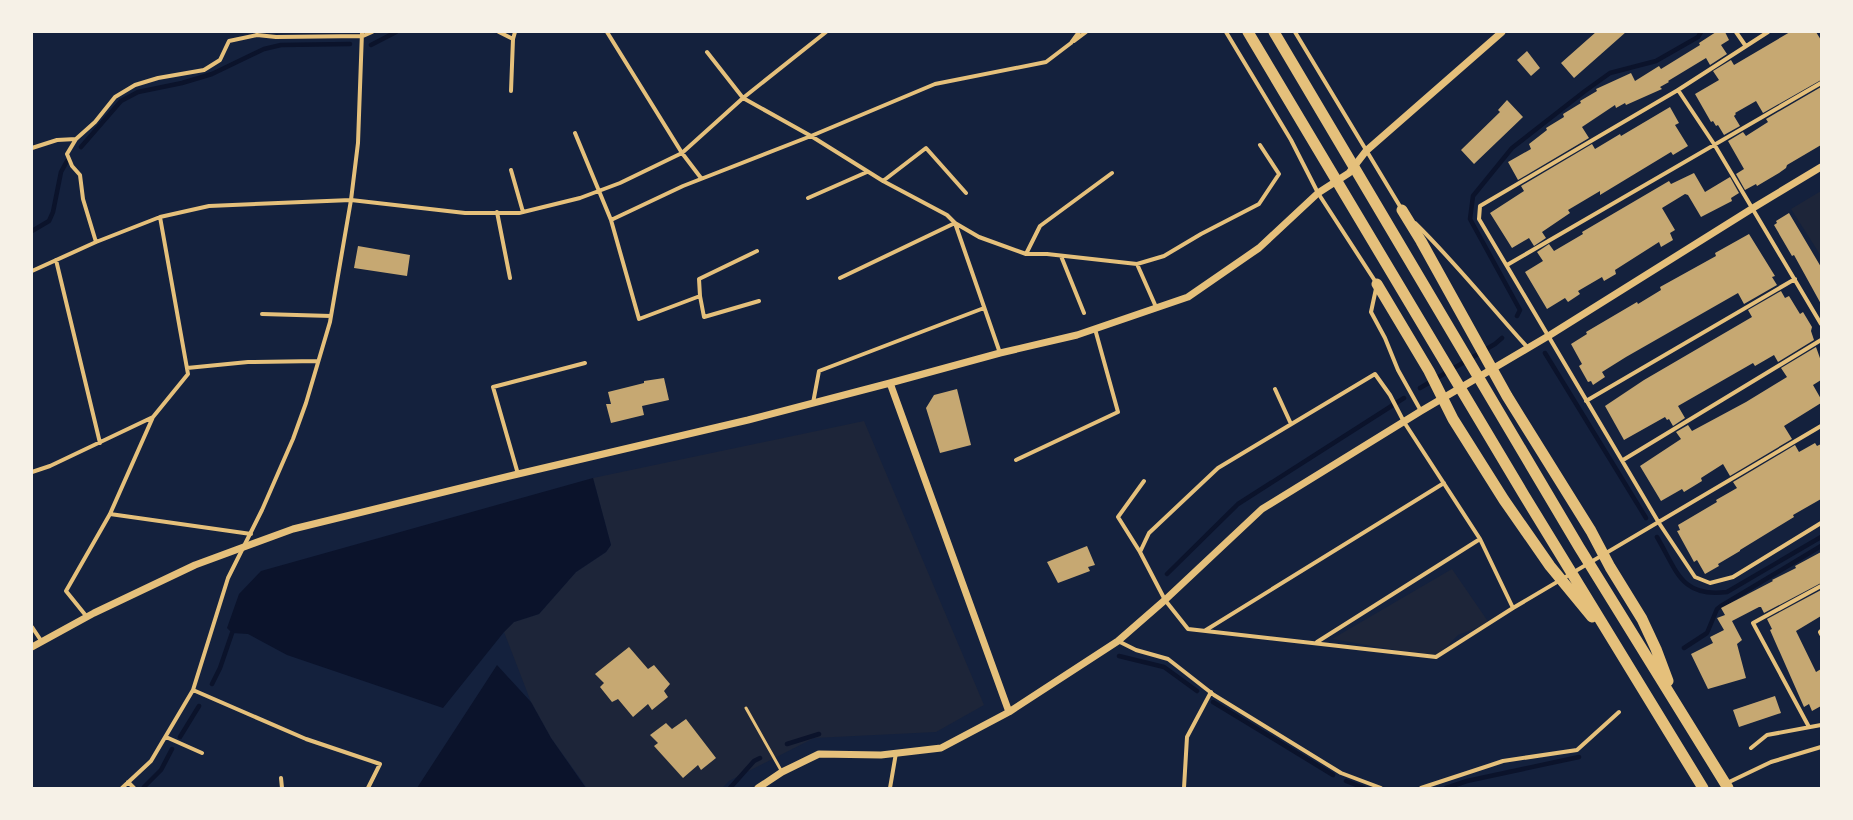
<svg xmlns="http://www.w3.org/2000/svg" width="1853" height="820" font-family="'Roboto Condensed',sans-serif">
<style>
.green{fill:#1d2539}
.water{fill:#0b132b}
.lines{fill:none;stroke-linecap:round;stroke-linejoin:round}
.stream{stroke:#0b132b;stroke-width:4.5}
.building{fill:#c6a872}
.service{stroke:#e5c07b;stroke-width:3}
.minor{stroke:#e5c07b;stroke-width:4}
.tertiary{stroke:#e5c07b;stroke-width:7}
.trunk{stroke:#e5c07b;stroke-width:11}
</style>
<rect width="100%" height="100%" fill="#14213d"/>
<path class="green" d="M 1821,191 L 1821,256 L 1791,209 Z
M 864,421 L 984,705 L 936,732 L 814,738 L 729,781 L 722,788 L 587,788 L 551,738 L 531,702 L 504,632 L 514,622 L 539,614 L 576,572 L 606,552 L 611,545 L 593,478 Z
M 1452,569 L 1489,623 L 1458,635 L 1436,657 L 1332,639 Z"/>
<path class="water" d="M 593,478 L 611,545 L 606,552 L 576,572 L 539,614 L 514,622 L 504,632 L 443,708 L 287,655 L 248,634 L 232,633 L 227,628 L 239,594 L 261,571 Z
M 497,665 L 531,702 L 551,738 L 586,788 L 417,788 Z"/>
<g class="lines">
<path class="stream" d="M 371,45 L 396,32
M 81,147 L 121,101 L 138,92 L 182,83 L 212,74 L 264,49 L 281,45 L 350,44
M 32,231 L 49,221 L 53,212 L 61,172 L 67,161
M 1517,316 L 1520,310 L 1470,219 L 1473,196 L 1512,148 L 1585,91 L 1610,73 L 1656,61 L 1698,37 L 1701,32
M 1545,353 L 1646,518
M 1420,388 L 1495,344 L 1502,338
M 1657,537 C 1677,571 1681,598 1727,592 L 1821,537
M 1167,574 L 1238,504 L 1404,398
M 1684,648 L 1707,633 L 1717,609 L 1721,606 L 1821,546
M 1119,656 L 1164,667 L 1197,691
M 212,684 L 220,668 L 232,633
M 1213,702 L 1333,775
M 180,737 L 199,706
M 787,744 L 819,734
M 1346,781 L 1364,788
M 144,787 L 161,770 L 172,749
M 730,788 L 754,761 L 760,758
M 1446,788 L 1467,781 L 1579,757"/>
</g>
<path class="building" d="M 1596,32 L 1626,32 L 1574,78 L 1561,63 Z
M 1716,32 L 1725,32 L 1729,40 L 1721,45 L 1727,54 L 1710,65 L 1706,58 L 1668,81 L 1669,82 L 1660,87 L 1662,89 L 1626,105 L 1625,103 L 1616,108 L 1615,105 L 1582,127 L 1589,138 L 1518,180 L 1508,162 L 1531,149 L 1529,144 L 1547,130 L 1546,128 L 1564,117 L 1563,114 L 1581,103 L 1580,101 L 1597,91 L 1596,89 L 1631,73 L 1635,81 L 1659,66 L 1661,69 L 1700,45 L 1699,43 Z
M 1790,32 L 1816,32 L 1821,40 L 1821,80 L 1763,113 L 1756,101 L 1735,113 L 1736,114 L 1734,116 L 1740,126 L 1724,135 L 1718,125 L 1716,126 L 1713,121 L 1711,122 L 1695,94 L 1719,80 L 1713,71 L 1731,60 L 1734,65 Z
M 1527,51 L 1540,68 L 1531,76 L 1517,60 Z
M 1821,87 L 1821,145 L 1787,165 L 1786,168 L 1779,173 L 1757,186 L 1756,184 L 1745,190 L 1736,174 L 1744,169 L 1728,141 L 1743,132 L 1746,136 L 1768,122 L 1766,119 Z
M 1507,100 L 1523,117 L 1474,164 L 1461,150 L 1500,112 L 1498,110 Z
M 1670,107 L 1679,123 L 1675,125 L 1688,146 L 1673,155 L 1671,152 L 1600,195 L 1600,191 L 1568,210 L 1570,213 L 1542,232 L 1546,238 L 1534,246 L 1529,238 L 1512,248 L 1490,213 L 1524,191 L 1521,186 L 1592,144 L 1595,149 L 1620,134 L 1621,136 Z
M 1694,173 L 1705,192 L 1730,177 L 1739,193 L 1731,198 L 1732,201 L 1701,217 L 1688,195 L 1685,194 L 1662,208 L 1675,230 L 1670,233 L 1673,240 L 1661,247 L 1659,242 L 1615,270 L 1616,274 L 1604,281 L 1602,277 L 1578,291 L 1580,294 L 1568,302 L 1565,298 L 1547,309 L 1525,272 L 1543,261 L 1537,252 L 1549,244 L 1554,251 L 1583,234 L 1582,232 L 1669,181 L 1671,184 Z
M 1789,213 L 1821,267 L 1821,304 L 1794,255 L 1792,256 L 1774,225 L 1777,223 L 1776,221 Z
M 1749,234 L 1775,276 L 1772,277 L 1777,285 L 1744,304 L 1738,293 L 1626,357 L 1602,372 L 1605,377 L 1593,385 L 1591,381 L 1588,382 L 1579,366 L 1582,364 L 1571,344 L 1587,334 L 1586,332 L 1637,302 L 1638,304 L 1661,290 L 1660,287 L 1716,256 L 1715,253 Z
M 358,246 L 410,255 L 407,276 L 354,268 Z
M 1781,291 L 1785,298 L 1789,296 L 1800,314 L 1803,312 L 1812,327 L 1811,331 L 1814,340 L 1778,362 L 1774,355 L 1755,366 L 1753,363 L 1678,406 L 1685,418 L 1673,426 L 1669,419 L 1667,420 L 1665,417 L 1624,440 L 1605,406 L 1644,380 L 1752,317 L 1748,310 Z
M 1816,347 L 1821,361 L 1821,380 L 1813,385 L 1821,399 L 1821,403 L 1784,426 L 1792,439 L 1730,476 L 1723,464 L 1701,478 L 1702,481 L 1684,492 L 1682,489 L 1661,501 L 1640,466 L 1681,439 L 1676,432 L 1688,425 L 1692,431 L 1746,402 L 1787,377 L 1781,368 Z
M 664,378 L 669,400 L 642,406 L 644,415 L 611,423 L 606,404 L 611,404 L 608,392 L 644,383 L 644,381 Z
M 957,389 L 971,445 L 940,453 L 926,408 L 934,395 Z
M 1815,443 L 1817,446 L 1821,444 L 1821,499 L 1793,515 L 1794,517 L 1740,550 L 1740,551 L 1718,564 L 1719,566 L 1705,574 L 1697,560 L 1694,562 L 1677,531 L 1680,530 L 1678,525 L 1717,502 L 1716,500 L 1737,488 L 1733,482 L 1795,445 L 1799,452 Z
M 1087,546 L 1095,565 L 1088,567 L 1090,571 L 1058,583 L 1047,562 Z
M 1821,552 L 1821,583 L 1764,613 L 1761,607 L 1759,607 L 1732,621 L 1742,640 L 1737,644 L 1746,678 L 1708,689 L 1691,654 L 1713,643 L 1710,637 L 1724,630 L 1717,618 L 1725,615 L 1721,608 L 1773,581 L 1772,580 L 1796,568 L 1795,566 Z
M 1821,590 L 1821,616 L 1796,631 L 1816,672 L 1821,669 L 1821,706 L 1812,711 L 1809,704 L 1804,707 L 1770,630 L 1772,629 L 1767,619 Z
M 629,647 L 648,669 L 654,665 L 670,684 L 664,691 L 668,697 L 652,710 L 648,704 L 633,717 L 618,699 L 612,702 L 600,687 L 604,683 L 595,674 Z
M 1775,696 L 1781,713 L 1739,727 L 1733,710 Z
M 686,719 L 716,758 L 701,770 L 698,765 L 683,778 L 654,746 L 658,743 L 650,735 L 666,723 L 672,729 Z"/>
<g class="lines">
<path class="service" d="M 746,708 L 782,772"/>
<path class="minor" d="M 499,32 L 513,39
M 607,32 L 682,153 L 701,178
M 1226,32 L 1291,140 L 1318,193 L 1377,284 L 1371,312 L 1385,338 L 1398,370 L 1421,411
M 1295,32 L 1401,208
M 1736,32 L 1745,45
M 1768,32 L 1678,90 L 1480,206 L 1479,219 L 1659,523 L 1695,577 L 1710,583 L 1733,577 L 1821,523
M 1074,41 L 1086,32
M 707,52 L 743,98 L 811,136 L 883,181 L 947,215 L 955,223 L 979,237 L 1026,254 L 1047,254 L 1137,264 L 1164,256 L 1201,234 L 1259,204 L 1279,174 L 1260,145
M 1678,90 L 1714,144 L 1821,324
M 511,91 L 513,39 L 515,32
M 575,133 L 611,220
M 76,139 L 67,154 L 72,166 L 80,175 L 83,199 L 96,242
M 32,148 L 57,140 L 76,139 L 95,122 L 115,97 L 135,85 L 158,78 L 204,70 L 220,60 L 229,41 L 257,35 L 276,37 L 363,36 L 372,32
M 511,170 L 523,212
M 883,181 L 926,148 L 966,193
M 808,198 L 867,172
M 497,212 L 510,278
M 955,223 L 1000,353
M 1415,223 C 1455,262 1490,306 1528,348
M 1026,254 L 1040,226 L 1112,173
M 1061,256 L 1084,313
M 56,260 L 100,443
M 1137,264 L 1156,307
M 1507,265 L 1821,83
M 32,271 L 96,242 L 160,217 L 209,206 L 351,200 L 465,213 L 519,213 L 580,198 L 620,183 L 682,153 L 743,98 L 826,32
M 840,278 L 955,223
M 700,296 L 699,279 L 757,251
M 759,301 L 704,317 L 700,296 L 639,319 L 611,220 L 683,186 L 811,136 L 935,84 L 1046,62 L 1071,43 L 1079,32
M 262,314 L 331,316
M 187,368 L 248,362 L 318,361
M 1275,389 L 1291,424
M 1586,401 L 1795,279
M 813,403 L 819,371 L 984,308
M 1016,460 L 1118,412 L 1095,329
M 1623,460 L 1821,340
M 32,472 L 50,466 L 153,417
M 518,474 L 493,387 L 585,363
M 110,514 L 251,534
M 1140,552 L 1118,517 L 1144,481
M 1513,608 L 1480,539 L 1404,422 L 1390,395 L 1375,374 L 1218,468 L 1149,533 L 1140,552 L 1165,600 L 1188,629 L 1436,657 L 1513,608 L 1821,426
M 87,617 L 66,591 L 110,514 L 153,417 L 188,374 L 160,217
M 32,627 L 42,642
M 1206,630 L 1444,483
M 1821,631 L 1820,632 L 1821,634
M 1118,641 L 1136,650 L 1168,659 L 1214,695 L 1341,773 L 1381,788
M 1317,642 L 1480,539
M 193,690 L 306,739 L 380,764 L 368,788
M 1809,727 L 1753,623 L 1821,586
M 166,737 L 202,753
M 1751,748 L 1767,735 L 1821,725
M 281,778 L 282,788
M 128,782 L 134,788
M 1727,783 L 1771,762 L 1821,747
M 122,788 L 151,761 L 193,690 L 228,578 L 262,510 L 293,439 L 306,403 L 330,322 L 351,200 L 358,143 L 362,32
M 890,788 L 896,753
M 1184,788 L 1187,737 L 1211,692
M 1421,788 L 1503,761 L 1577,750 L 1619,712"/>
<path class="tertiary" d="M 890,383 L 1009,712
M 32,647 L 94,613 L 195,565 L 293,529 L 518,474 L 748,420 L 890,383 L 1000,353 L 1077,335 L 1188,297 L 1259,248 L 1318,193 L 1349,173 L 1366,151 L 1502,32
M 758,788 L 782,772 L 819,754 L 881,755 L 941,748 L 1009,712 L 1118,641 L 1165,600 L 1262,509 L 1421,411 L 1550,335 L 1753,208 L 1821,167"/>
<path class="trunk" d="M 1248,32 L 1524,495 L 1703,788
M 1274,32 L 1579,547 L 1728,788
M 1402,210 L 1421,241 L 1507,396 L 1591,531 L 1610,567 L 1642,619 L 1656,649 L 1668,681
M 1377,284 L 1429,371 L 1453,419 L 1504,500 L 1550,566 L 1592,617"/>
</g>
<rect width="1853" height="820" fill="none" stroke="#f6f1e7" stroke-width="66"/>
</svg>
